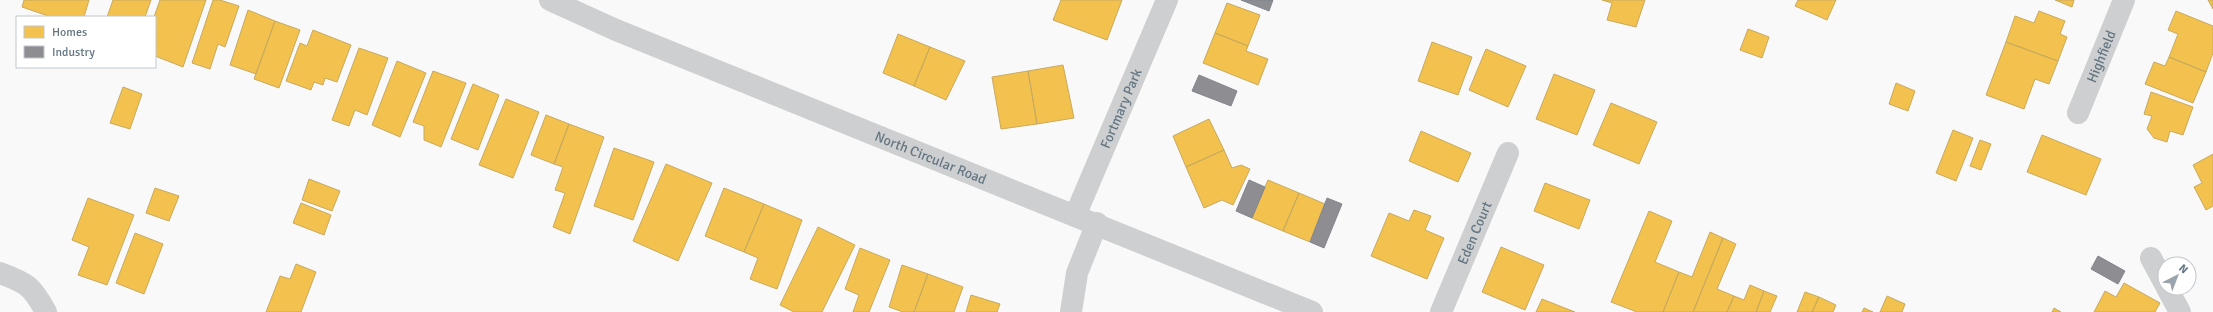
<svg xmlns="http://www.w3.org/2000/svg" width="2213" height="312" font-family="Signika,sans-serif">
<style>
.homes{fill:#f2c14e;stroke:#c8aa5e}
.industry{fill:#8d8d92;stroke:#81868e}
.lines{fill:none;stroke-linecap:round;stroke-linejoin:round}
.minor{stroke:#cecfd0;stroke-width:22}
.labels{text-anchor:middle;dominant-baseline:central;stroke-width:4;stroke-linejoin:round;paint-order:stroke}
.street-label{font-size:14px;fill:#657683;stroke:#fff}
</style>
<rect width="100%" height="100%" fill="#f9f9f9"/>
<path class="homes" d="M 24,0 L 89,0 L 84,17 L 51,17 L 22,7 Z
M 113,0 L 151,0 L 145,17 L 107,17 Z
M 160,0 L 206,0 L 183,67 L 155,56 L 154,17 Z
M 213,0 L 220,0 L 239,6 L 225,47 L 218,44 L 210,69 L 192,63 Z
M 1061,0 L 1122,0 L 1107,40 L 1053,20 Z
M 1602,0 L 1645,0 L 1636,27 L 1607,20 L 1612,3 Z
M 1798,0 L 1836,0 L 1827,20 L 1795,6 Z
M 2055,0 L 2074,0 L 2072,7 Z
M 2208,0 L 2213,0 L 2213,9 Z
M 1227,3 L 1260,15 L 1248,46 L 1215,33 Z
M 248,10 L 275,21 L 256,74 L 230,65 Z
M 2039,11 L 2065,21 L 2060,34 L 2067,37 L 2058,61 L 2006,42 L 2015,16 L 2034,23 Z
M 2176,11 L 2213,26 L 2213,53 L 2206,72 L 2169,57 L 2178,34 L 2168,30 Z
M 275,21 L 300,30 L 279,88 L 254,79 Z
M 1748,29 L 1769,37 L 1762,58 L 1740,50 Z
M 313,30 L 351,45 L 337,82 L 325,78 L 323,85 L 314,82 L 311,90 L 286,81 L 300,43 L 307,46 Z
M 1215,33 L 1248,46 L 1246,51 L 1268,59 L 1258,85 L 1203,63 Z
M 898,34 L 930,47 L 914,86 L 883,73 Z
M 1432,42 L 1472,57 L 1458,95 L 1418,81 Z
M 2006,42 L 2058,61 L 2049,84 L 2035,79 L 2024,109 L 1986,95 Z
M 930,47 L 965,61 L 946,100 L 914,86 Z
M 359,48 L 388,58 L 367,115 L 355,110 L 349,126 L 332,120 Z
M 1486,49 L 1526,66 L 1508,107 L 1469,90 Z
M 2169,57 L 2206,72 L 2193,103 L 2145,84 L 2154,62 L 2165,66 Z
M 397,61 L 426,73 L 400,137 L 372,125 Z
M 1063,65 L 1074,118 L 1037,124 L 1028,71 Z
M 433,71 L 466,83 L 441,147 L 424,140 L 424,126 L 413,122 Z
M 1028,71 L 1037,124 L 1001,129 L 992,77 Z
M 1554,74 L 1595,90 L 1577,135 L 1536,119 Z
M 1896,83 L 1915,91 L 1908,111 L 1889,104 Z
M 473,84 L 499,95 L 478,150 L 451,139 Z
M 123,87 L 142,94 L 130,129 L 110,123 Z
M 2151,92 L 2193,107 L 2183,135 L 2170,131 L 2167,142 L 2154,138 L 2147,129 L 2152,116 L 2144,114 Z
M 506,99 L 539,112 L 513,178 L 479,165 Z
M 1611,103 L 1657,122 L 1639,164 L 1593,145 Z
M 546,115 L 569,124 L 554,164 L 531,155 Z
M 1209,119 L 1224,150 L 1186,167 L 1173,136 Z
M 569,124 L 604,137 L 570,234 L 553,227 L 565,193 L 555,190 L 563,167 L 554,164 Z
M 1953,130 L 1973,138 L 1956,181 L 1936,173 Z
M 1421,131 L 1471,153 L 1458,182 L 1409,161 Z
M 2042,135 L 2101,159 L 2086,195 L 2027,172 Z
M 1980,140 L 1991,144 L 1981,170 L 1970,166 Z
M 614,148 L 654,162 L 633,220 L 594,206 Z
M 1224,150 L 1232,168 L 1241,165 L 1250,169 L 1233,205 L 1222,200 L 1204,208 L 1186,167 Z
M 2213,154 L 2213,206 L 2206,210 L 2194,187 L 2202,183 L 2193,165 Z
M 666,164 L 712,183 L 678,261 L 633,241 Z
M 309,179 L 340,191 L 332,211 L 302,200 Z
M 1268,180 L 1299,193 L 1283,231 L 1252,218 Z
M 1545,183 L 1590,200 L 1579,229 L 1534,211 Z
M 155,188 L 179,196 L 169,221 L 146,213 Z
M 724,188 L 764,204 L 744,252 L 705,236 Z
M 1299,193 L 1325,204 L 1310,242 L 1283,231 Z
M 88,198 L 134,215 L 107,285 L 78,275 L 89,247 L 72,240 Z
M 301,203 L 331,215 L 324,235 L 293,223 Z
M 764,204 L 802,220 L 777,289 L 750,279 L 758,258 L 744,252 Z
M 1414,210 L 1431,216 L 1425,230 L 1444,238 L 1427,279 L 1371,256 L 1389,213 L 1409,221 Z
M 1649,211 L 1672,221 L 1655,262 L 1679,272 L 1663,312 L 1637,312 L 1611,302 Z
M 818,227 L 855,245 L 822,312 L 794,312 L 780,305 Z
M 1710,232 L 1723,238 L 1693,312 L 1663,312 L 1679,272 L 1692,277 Z
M 135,233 L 163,244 L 144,294 L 116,283 Z
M 1723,238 L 1736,244 L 1717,289 L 1734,296 L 1727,312 L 1693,312 Z
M 1501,247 L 1544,265 L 1525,310 L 1482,292 Z
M 860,248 L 890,260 L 869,312 L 853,312 L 859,295 L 845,289 Z
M 296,264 L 316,272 L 301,312 L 266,312 L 280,276 L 290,279 Z
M 902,265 L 928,274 L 914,312 L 903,312 L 889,307 Z
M 928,274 L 963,287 L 954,312 L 914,312 Z
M 2124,283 L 2160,303 L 2155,312 L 2094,312 L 2105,291 L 2116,297 Z
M 1750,285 L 1764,291 L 1756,312 L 1727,312 L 1734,296 L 1744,300 Z
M 1764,291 L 1777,296 L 1770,312 L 1756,312 Z
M 1805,292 L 1819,297 L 1812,312 L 1797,312 Z
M 971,295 L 1000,304 L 997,312 L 966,312 Z
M 1887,296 L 1905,304 L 1902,312 L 1880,312 Z
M 1819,297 L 1836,305 L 1833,312 L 1812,312 Z
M 1542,299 L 1575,312 L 1536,312 Z
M 1864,308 L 1873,312 L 1862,312 Z
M 2054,308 L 2061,312 L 2052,312 Z"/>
<path class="industry" d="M 1241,0 L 1273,0 L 1269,11 Z
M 1199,75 L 1237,91 L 1231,106 L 1192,91 Z
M 1249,180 L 1265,187 L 1252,218 L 1236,211 Z
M 1327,198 L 1342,204 L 1324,248 L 1310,242 Z
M 2098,256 L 2125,271 L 2118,284 L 2091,269 Z"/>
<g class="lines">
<g class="minor">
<path id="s1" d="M 550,0 L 616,30 L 1312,312"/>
<path id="s2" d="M 2078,113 L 2124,0"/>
<path id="s3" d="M 1075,216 L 1167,0"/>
<path d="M 2151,258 L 2165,284"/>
<path d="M 0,273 C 27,283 32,286 46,312"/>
<path d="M 2167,288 L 2180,312"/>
<path d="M 1071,312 L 1077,273 L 1097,223"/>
<path id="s4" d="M 1441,312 L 1508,153"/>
</g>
</g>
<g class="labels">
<g class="street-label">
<text stroke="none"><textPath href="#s2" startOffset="61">Highfield</textPath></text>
<text stroke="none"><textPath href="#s3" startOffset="117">Fortmary Park</textPath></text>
<text stroke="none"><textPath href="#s1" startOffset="412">North Circular Road</textPath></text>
<text stroke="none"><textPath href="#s4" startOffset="86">Eden Court</textPath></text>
</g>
</g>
<rect x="16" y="16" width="140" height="52" fill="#ffffff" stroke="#c1c8cd"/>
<rect x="24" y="26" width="20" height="12" fill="#f2c14e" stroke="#c1c8cd"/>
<text x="52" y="36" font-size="12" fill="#657683">Homes</text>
<rect x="24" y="46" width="20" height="12" fill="#8d8d92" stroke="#c1c8cd"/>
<text x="52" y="56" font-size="12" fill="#657683">Industry</text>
<g transform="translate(2177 276) rotate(42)"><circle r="19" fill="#ffffff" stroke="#c1c8cd"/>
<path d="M0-3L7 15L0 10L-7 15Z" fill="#99a4ac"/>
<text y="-6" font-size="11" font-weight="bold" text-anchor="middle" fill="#657683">N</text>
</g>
</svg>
